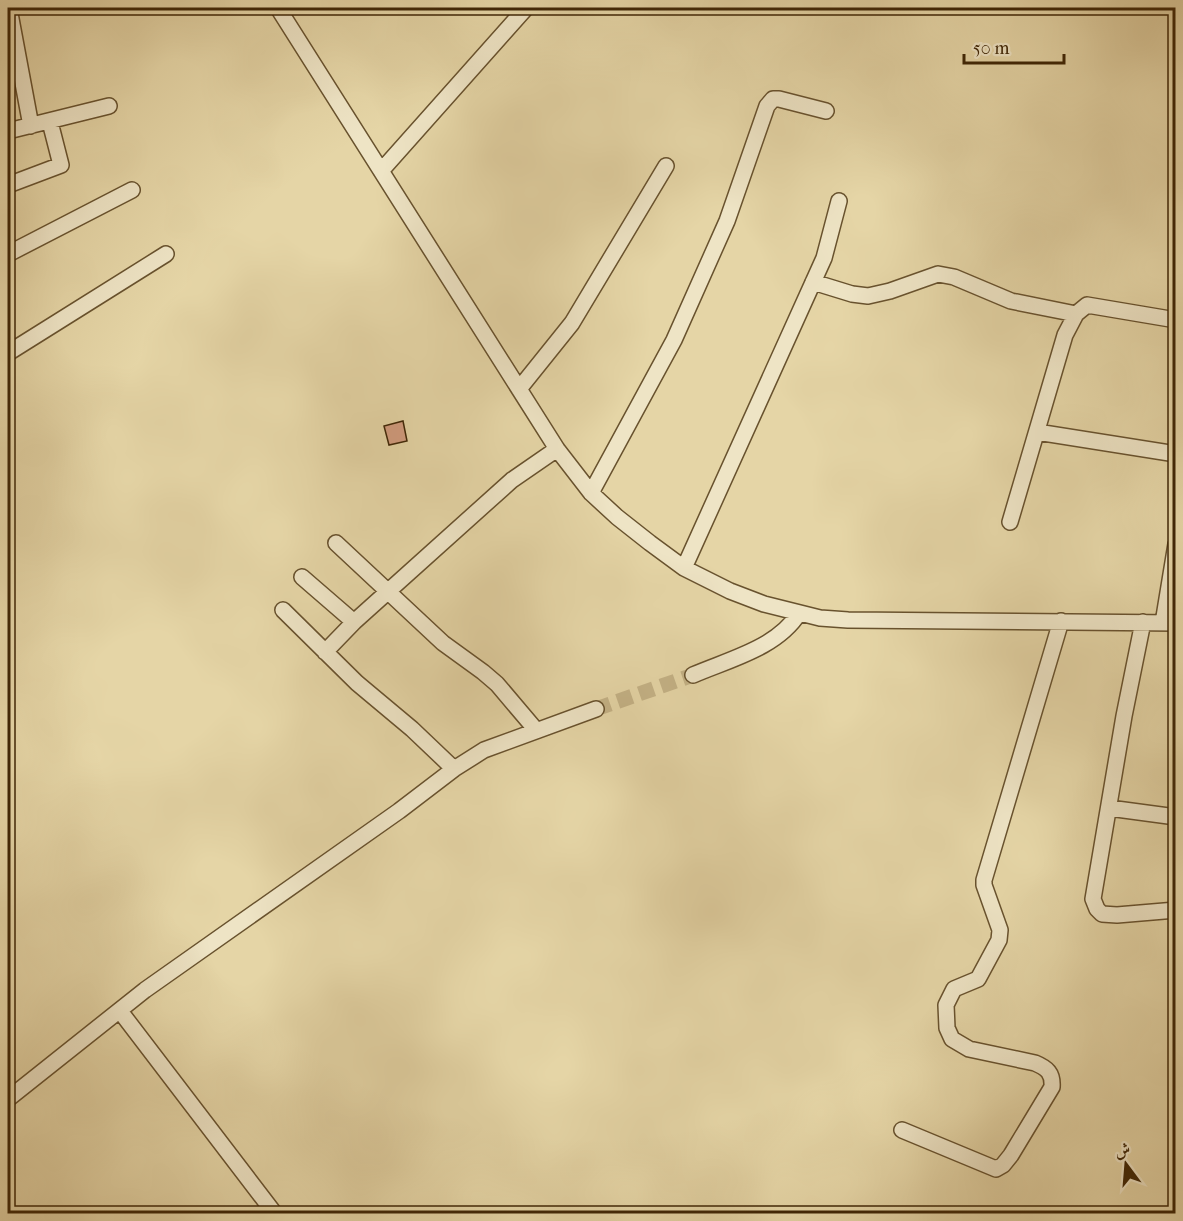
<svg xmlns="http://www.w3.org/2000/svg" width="1183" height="1221" font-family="'IM FELL French Canon',Amiri,serif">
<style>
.building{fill:#d39d80;stroke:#3f2606;stroke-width:1.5}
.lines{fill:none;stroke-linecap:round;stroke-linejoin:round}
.street-tunnel{stroke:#c4b286;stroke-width:15;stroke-dasharray:15 8;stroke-linecap:butt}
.street-casing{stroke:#68522e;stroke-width:18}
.street{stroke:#eee4c5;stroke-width:15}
</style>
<rect width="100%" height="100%" fill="#e5d5a6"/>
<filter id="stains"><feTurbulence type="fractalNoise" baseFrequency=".00333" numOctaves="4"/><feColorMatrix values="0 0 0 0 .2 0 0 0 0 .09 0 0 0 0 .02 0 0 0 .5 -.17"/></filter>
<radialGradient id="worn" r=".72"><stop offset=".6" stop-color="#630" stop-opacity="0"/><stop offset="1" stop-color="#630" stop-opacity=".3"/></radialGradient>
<path class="building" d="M 403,421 L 407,441 L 389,445 L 384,426 Z"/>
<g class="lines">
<path class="street-tunnel" d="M 596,709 L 693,675"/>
<defs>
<path id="street" d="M 9,8 L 31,126
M 278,8 L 557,449 L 591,493 L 617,517 L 650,543 L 684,568 L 730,591 L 764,604 L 820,618 L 848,620 L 1176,623
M 8,131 L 109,106
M 381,171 L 526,8
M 8,185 L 61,165 L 50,122
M 8,254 L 132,190
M 813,282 L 852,294 L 868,296 L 890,291 L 938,274 L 954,277 L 1011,301 L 1076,314
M 8,353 L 166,254
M 519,389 L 572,323 L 666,166
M 1037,432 L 1176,454
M 591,493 L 674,340 L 727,221 L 767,106 L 773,99 L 779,99 L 826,111
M 1010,522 L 1065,335 L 1076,314 L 1087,305 L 1176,320
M 336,543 L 443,643 L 483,672 L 497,684 L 536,730
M 684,568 L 824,258 L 839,201
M 302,577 L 354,622
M 283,610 L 357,683 L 412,729 L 454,769
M 1143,622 L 1124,716 L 1093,899 L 1097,909 L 1102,914 L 1117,915 L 1176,910
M 1163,623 L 1176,544
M 325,652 L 354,622 L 512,480 L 557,449
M 693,675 C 730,659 777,648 799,613
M 1109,808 L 1176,817
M 120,1011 L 275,1214
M 8,1099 L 145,990 L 399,811 L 454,769 L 484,750 L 596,709
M 902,1130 L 996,1169 L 1003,1165 L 1011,1155 L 1052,1087 C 1053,1073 1047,1068 1035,1063 L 969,1049 L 952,1039 L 947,1028 L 946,1005 L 954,989 L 978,979 L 999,940 L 1000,930 L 984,885 L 984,880 L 1061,621"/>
</defs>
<use href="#street" class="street-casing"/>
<use href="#street" class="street"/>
</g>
<rect width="1183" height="1221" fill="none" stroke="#e5d5a6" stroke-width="30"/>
<rect x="9" y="9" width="1165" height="1203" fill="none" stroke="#3f2606" stroke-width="3"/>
<rect x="15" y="15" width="1153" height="1191" fill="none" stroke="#3f2606" stroke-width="1.5"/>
<g transform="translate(1126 1164) rotate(344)" stroke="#eee4c5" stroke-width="4.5" paint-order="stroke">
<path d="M0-4.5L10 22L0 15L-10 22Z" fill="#3f2606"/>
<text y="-9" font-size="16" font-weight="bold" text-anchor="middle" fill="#3f2606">ش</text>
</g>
<path d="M964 54v9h100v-9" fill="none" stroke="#3f2606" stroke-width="3"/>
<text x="973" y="54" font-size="18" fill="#3f2606" stroke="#eee4c5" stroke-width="4.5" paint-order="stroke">50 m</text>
<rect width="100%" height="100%" filter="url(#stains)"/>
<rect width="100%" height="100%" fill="url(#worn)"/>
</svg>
